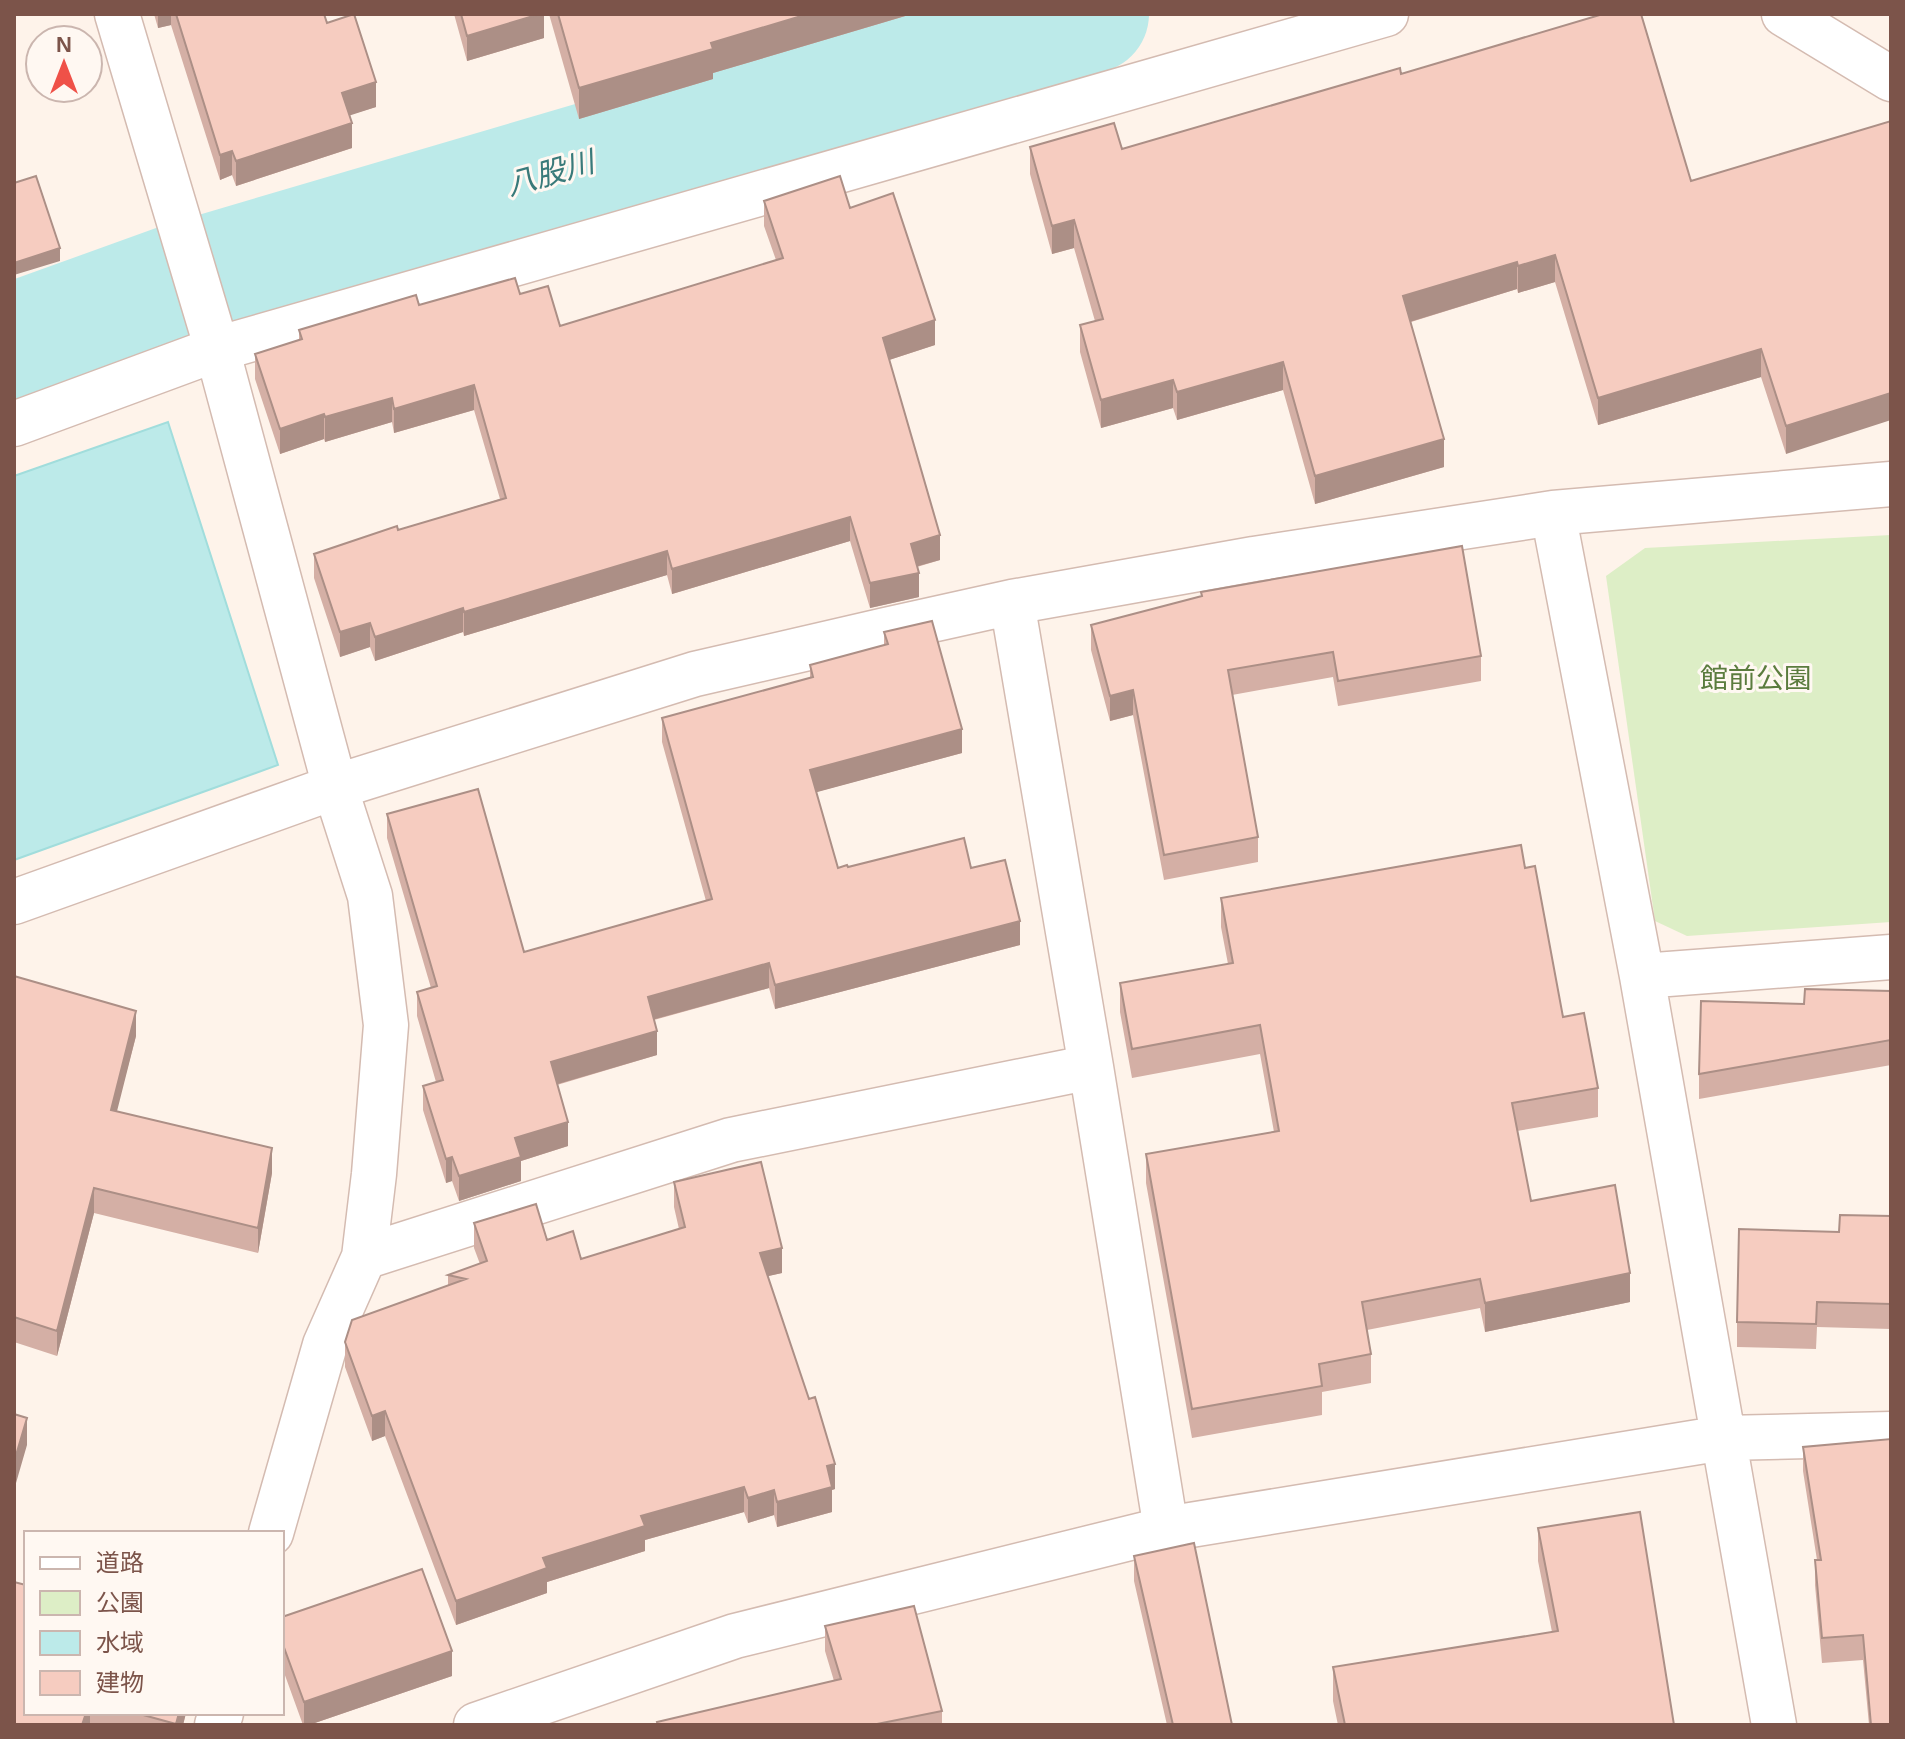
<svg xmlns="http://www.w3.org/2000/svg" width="1905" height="1739" font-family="Arial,'Noto Sans JP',sans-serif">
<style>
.green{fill:#ddeec6}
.water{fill:#bceae9;stroke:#a1dddc;stroke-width:2}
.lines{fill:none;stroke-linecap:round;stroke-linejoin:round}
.river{stroke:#bceae9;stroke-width:118}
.minor-casing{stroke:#d4bbb1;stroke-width:47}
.minor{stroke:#fff;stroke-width:44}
.wall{fill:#d4afa5}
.shaded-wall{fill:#ac8f86}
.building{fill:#f6ccc0;stroke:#ac8f86;stroke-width:2}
.labels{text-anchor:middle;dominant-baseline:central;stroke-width:6;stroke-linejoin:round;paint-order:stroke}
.park-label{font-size:28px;fill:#5b7c3e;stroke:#fff8f2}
.water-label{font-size:30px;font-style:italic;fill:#397a7a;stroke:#fff8f2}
</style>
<rect width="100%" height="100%" fill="#fef3ea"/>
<path class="green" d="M 1891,535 L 1891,922 L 1687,936 L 1655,921 L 1606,576 L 1645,548 Z"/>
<path class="water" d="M 168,422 L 278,765 L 14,860 L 14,476 Z"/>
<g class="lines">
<path class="river" d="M 14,342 L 183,281 L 1090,14"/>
<defs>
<path id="minor" d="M 117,14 L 217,349 L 335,787 L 370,896 L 386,1025 L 374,1174 L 364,1257 L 325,1345 L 271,1533
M 1784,14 L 1891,79
M 14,424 L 217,349 L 1386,14
M 1553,513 L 1642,976 L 1774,1725
M 1012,602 L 1091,1067 L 1166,1529
M 14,902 L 335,787 L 695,674 L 886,630 L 1012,602 L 1254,559 L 1553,513 L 1891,484
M 1642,976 L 1891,957
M 364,1257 L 731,1140 L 1091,1067
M 217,1725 L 221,1713
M 476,1725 L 735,1636 L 1166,1529 L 1723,1438 L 1891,1434"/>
</defs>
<use href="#minor" class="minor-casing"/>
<use href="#minor" class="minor"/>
</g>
<path class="wall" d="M 154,14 L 324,14 L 327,23 L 376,107 L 349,115 L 352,148 L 236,186 L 232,175 L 220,180 L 171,25 L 158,28 Z
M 454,14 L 544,14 L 544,38 L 467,61 Z
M 549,14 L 912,14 L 713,73 L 713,79 L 579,119 Z
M 1401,74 L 1691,181 L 1891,121 L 1786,454 L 1761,377 L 1598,425 L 1555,282 L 1518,293 L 1517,289 L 1411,322 L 1444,467 L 1315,504 L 1283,390 L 1177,420 L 1173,408 L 1101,428 L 1080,352 L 1080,325 L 1095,321 L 1074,248 L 1052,254 L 1030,174 L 1030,147 L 1122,149 Z
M 764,201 L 850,208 L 935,345 L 889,360 L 940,560 L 917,567 L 919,597 L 870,608 L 850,541 L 672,594 L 667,575 L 464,636 L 463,632 L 375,661 L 370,647 L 340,657 L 314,578 L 314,554 L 398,530 L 500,499 L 474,410 L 394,433 L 392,422 L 325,442 L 324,439 L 280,454 L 255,379 L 255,354 L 299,340 L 299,330 L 419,305 L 520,294 L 560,326 L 776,260 L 764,226 Z
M 1201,592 L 1481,656 L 1481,681 L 1338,706 L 1333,677 L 1232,695 L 1258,837 L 1258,862 L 1164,880 L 1133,715 L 1110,721 L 1091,650 L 1091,625 L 1201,596 Z
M 884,632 L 962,753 L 816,792 L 838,868 L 971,868 L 1020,945 L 775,1009 L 769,988 L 654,1020 L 657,1055 L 557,1085 L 568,1146 L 521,1161 L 521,1181 L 459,1201 L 452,1181 L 446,1183 L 423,1110 L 423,1086 L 436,1082 L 417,1016 L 417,992 L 431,988 L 387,838 L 387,814 L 524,952 L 706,901 L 662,742 L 662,718 L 810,678 L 810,665 L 884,645 Z
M 1525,868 L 1563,1017 L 1598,1088 L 1598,1117 L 1517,1131 L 1531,1201 L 1630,1302 L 1485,1332 L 1480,1308 L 1367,1330 L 1371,1354 L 1371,1383 L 1322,1392 L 1322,1415 L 1192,1438 L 1146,1183 L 1146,1154 L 1274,1132 L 1260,1054 L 1132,1078 L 1120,1012 L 1120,983 L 1228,964 L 1221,927 L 1221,898 Z
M 14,976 L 136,1036 L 116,1111 L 272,1173 L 258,1253 L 94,1213 L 57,1356 L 14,1342 Z
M 1891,991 L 1891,1065 L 1699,1099 L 1699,1074 Z
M 674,1182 L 782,1273 L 768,1276 L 835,1489 L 832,1490 L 832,1512 L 777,1527 L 774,1515 L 748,1523 L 744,1512 L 645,1540 L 645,1551 L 547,1582 L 547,1593 L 456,1625 L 385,1436 L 372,1441 L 345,1367 L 345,1342 L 448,1286 L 448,1275 L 480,1264 L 474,1248 L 474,1223 L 547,1240 L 581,1259 L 679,1229 L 674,1207 Z
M 1891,1216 L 1891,1329 L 1817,1327 L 1816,1349 L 1737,1347 L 1737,1322 L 1839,1232 Z
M 1803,1447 L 1891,1725 L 1869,1725 L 1863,1660 L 1822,1663 L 1815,1585 L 1815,1560 L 1817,1560 L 1803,1471 Z
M 1538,1528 L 1674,1725 L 1338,1725 L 1333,1701 L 1333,1667 L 1552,1632 L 1538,1561 Z
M 1134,1556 L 1232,1725 L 1167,1725 L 1134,1581 Z
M 282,1617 L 452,1676 L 309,1725 L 303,1725 L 282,1667 Z
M 825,1626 L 942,1711 L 942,1725 L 657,1725 L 834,1681 L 825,1651 Z
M 26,1713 L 186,1713 L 183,1725 L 14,1725 Z"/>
<path class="shaded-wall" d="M 158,14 L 171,14 L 171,25 L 158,28 Z
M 540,14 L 544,14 L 544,38 L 467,61 L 467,36 Z
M 808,14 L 912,14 L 713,73 L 713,79 L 579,119 L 579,88 L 711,43 Z
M 376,82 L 376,107 L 342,118 L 342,93 Z
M 352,123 L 352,148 L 236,186 L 236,161 Z
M 232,151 L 232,175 L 220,180 L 220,155 Z
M 1074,220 L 1074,248 L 1052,254 L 1052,226 Z
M 60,248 L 60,261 L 14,275 L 14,263 Z
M 1555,255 L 1555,282 L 1518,293 L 1518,266 Z
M 1517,262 L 1517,289 L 1403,324 L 1403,296 Z
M 935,320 L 935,345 L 883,362 L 883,338 Z
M 1761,349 L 1761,377 L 1598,425 L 1598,398 Z
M 1283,362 L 1283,390 L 1177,420 L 1177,392 Z
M 1173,380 L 1173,408 L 1101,428 L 1101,400 Z
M 474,385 L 474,410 L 394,433 L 394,409 Z
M 1891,393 L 1891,420 L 1786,454 L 1786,426 Z
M 392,398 L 392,422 L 325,442 L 325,417 Z
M 324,414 L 324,439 L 280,454 L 280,429 Z
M 1444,439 L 1444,467 L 1315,504 L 1315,476 Z
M 850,517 L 850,541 L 672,594 L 672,569 Z
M 940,535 L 940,560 L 911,568 L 911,544 Z
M 667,551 L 667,575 L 464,636 L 464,612 Z
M 919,573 L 919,597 L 870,608 L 870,583 Z
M 463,608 L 463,632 L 375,661 L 375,637 Z
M 370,623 L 370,647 L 340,657 L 340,632 Z
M 1133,690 L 1133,715 L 1110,721 L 1110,696 Z
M 962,729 L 962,753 L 810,794 L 810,770 Z
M 1020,921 L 1020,945 L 775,1009 L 775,985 Z
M 769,963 L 769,988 L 648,1021 L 648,997 Z
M 136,1011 L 136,1036 L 111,1135 L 111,1110 Z
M 657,1031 L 657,1055 L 551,1086 L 551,1062 Z
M 568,1122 L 568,1146 L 521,1161 L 521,1181 L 459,1201 L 459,1176 L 515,1138 Z
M 272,1148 L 272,1173 L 258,1253 L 258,1228 Z
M 452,1157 L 452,1181 L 446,1183 L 446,1159 Z
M 94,1188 L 94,1213 L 57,1356 L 57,1331 Z
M 782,1248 L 782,1273 L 760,1278 L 760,1253 Z
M 1630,1273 L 1630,1302 L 1485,1332 L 1485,1303 Z
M 385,1411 L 385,1436 L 372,1441 L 372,1416 Z
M 27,1418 L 27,1445 L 14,1490 L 14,1462 Z
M 835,1464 L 835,1489 L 832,1490 L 832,1512 L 777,1527 L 777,1502 L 827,1466 Z
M 744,1487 L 744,1512 L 645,1540 L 645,1551 L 547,1582 L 547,1593 L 456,1625 L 456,1601 L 543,1558 L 641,1516 Z
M 774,1490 L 774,1515 L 748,1523 L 748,1498 Z
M 452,1651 L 452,1676 L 309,1725 L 304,1725 L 304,1702 Z
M 86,1713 L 90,1713 L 90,1725 L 82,1725 Z
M 179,1713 L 186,1713 L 183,1725 L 176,1725 Z"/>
<path class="building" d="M 176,14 L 324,14 L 327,23 L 354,14 L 376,82 L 342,93 L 352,123 L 236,161 L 232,151 L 220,155 Z
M 461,14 L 540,14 L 467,36 Z
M 558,14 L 808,14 L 711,43 L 713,49 L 579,88 Z
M 1603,14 L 1641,14 L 1691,181 L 1891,121 L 1891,393 L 1786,426 L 1761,349 L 1598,398 L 1555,255 L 1518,266 L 1517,262 L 1403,296 L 1444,439 L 1315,476 L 1283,362 L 1177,392 L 1173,380 L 1101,400 L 1080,325 L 1103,319 L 1074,220 L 1052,226 L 1030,147 L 1114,123 L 1122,149 L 1400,68 L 1401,74 Z
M 36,176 L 60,248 L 14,263 L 14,183 Z
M 840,176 L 850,208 L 893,193 L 935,320 L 883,338 L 940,535 L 911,544 L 919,573 L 870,583 L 850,517 L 672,569 L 667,551 L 464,612 L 463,608 L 375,637 L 370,623 L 340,632 L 314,554 L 397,526 L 398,530 L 506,498 L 474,385 L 394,409 L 392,398 L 325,417 L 324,414 L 280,429 L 255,354 L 302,339 L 299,330 L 416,295 L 419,305 L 515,278 L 520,294 L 548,286 L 560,326 L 783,258 L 764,201 Z
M 1462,546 L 1481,656 L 1338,681 L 1333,652 L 1228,670 L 1258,837 L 1164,855 L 1133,690 L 1110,696 L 1091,625 L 1202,596 L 1201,592 Z
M 932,621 L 962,729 L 810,770 L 838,868 L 847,865 L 848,867 L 964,838 L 971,868 L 1005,860 L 1020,921 L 775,985 L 769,963 L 648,997 L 657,1031 L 551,1062 L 568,1122 L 515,1138 L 521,1157 L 459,1176 L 452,1157 L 446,1159 L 423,1086 L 443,1080 L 417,992 L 437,986 L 387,814 L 478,789 L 524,952 L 712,899 L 662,718 L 813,677 L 810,665 L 888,644 L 884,632 Z
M 1521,845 L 1525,868 L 1535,866 L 1563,1017 L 1584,1013 L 1598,1088 L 1512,1103 L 1531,1201 L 1615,1185 L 1630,1273 L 1485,1303 L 1480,1279 L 1362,1302 L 1371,1354 L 1319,1364 L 1322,1386 L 1192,1409 L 1146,1154 L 1279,1131 L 1260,1025 L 1132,1049 L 1120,983 L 1233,963 L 1221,898 Z
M 14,976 L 136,1011 L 111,1110 L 272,1148 L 258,1228 L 94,1188 L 57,1331 L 14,1317 Z
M 1805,989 L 1891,991 L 1891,1040 L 1699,1074 L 1701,1001 L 1804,1004 Z
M 761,1162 L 782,1248 L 760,1253 L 809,1399 L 815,1397 L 835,1464 L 827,1466 L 832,1487 L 777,1502 L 774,1490 L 748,1498 L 744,1487 L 641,1516 L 645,1526 L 543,1558 L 547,1568 L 456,1601 L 385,1411 L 372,1416 L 345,1342 L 352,1320 L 466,1279 L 448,1275 L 487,1261 L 474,1223 L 536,1204 L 547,1240 L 573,1231 L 581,1259 L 685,1227 L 674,1182 Z
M 1840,1215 L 1891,1216 L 1891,1304 L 1817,1302 L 1816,1324 L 1737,1322 L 1739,1229 L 1839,1232 Z
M 14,1414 L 27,1418 L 14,1462 Z
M 1891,1439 L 1891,1725 L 1871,1725 L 1863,1635 L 1822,1638 L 1815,1560 L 1821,1560 L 1803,1447 Z
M 1640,1512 L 1674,1725 L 1345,1725 L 1333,1667 L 1558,1631 L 1538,1528 Z
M 1194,1543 L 1232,1725 L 1173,1725 L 1134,1556 Z
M 422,1569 L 452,1651 L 304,1702 L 282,1642 L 282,1617 Z
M 14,1582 L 26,1585 L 26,1713 L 86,1713 L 82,1725 L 14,1725 Z
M 914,1606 L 942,1711 L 872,1725 L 658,1725 L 657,1722 L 841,1679 L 825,1626 Z
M 136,1713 L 179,1713 L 176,1724 Z"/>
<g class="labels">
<g class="park-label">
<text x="1756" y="678">館前公園</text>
</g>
<g class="water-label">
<text transform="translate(550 173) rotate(-16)">八股川</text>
</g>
</g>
<rect width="1905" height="1739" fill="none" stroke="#7c544a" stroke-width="32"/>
<rect x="24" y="1531" width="260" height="184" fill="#fff8f2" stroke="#cbb6af" stroke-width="2"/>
<rect x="40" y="1557" width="40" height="12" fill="#ffffff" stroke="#cbb6af" stroke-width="2"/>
<text x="96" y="1571" font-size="24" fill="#7c544a">道路</text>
<rect x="40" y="1591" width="40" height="24" fill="#ddeec6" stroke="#cbb6af" stroke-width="2"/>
<text x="96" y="1611" font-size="24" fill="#7c544a">公園</text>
<rect x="40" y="1631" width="40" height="24" fill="#bceae9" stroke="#cbb6af" stroke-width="2"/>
<text x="96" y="1651" font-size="24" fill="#7c544a">水域</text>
<rect x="40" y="1671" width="40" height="24" fill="#f6ccc0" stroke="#cbb6af" stroke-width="2"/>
<text x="96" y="1691" font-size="24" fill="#7c544a">建物</text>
<g transform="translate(64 64)"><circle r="38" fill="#fff8f2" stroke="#cbb6af" stroke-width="2"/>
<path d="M0-6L14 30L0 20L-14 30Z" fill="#ef5148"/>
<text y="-12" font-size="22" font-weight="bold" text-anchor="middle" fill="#7c544a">N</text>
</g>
</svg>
